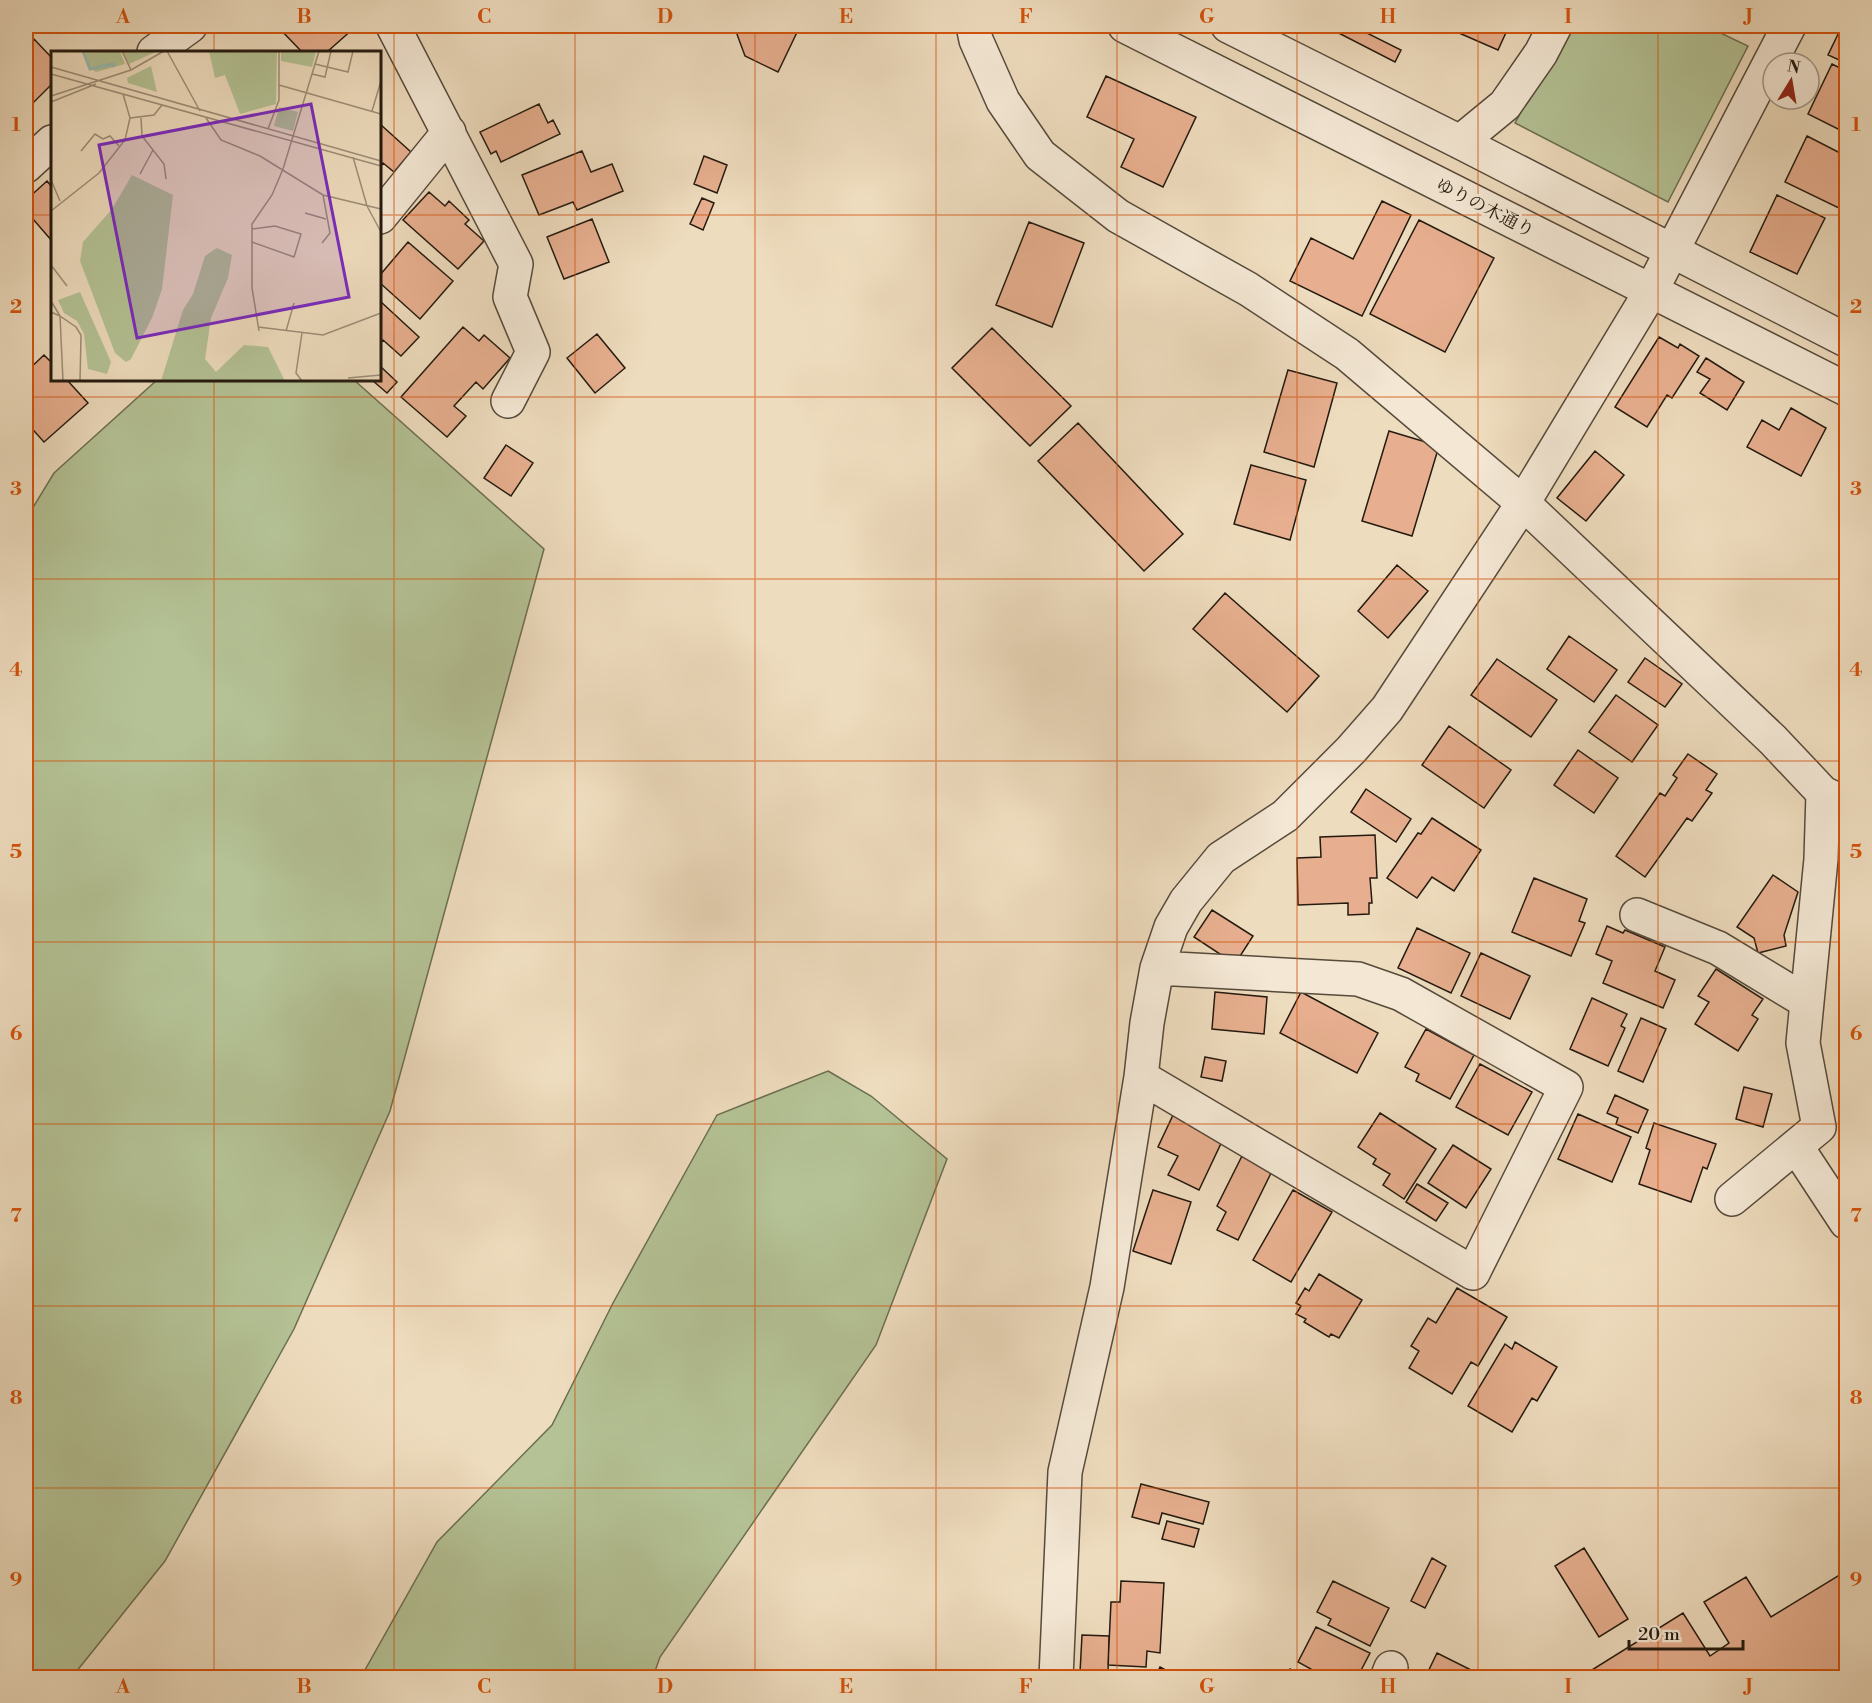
<svg xmlns="http://www.w3.org/2000/svg" width="1872" height="1703" font-family="'Libre Bodoni','Noto Serif JP',serif">
<style>
.green{fill:#b4c295;stroke:#6c6e52;stroke-width:1.5}
.building{fill:#e7af8f;stroke:#241a0f;stroke-width:1.5}
.lines{fill:none;stroke-linecap:round;stroke-linejoin:round}
.minor-casing{stroke:#564a3b;stroke-width:36}
.minor{stroke:#f4e8d5;stroke-width:33}
.grid{fill:none;stroke:#d4530c;stroke-width:1.5;stroke-opacity:0.55}
.labels{text-anchor:middle;dominant-baseline:central;stroke-width:6;stroke-linejoin:round;paint-order:stroke}
.street-label{font-size:18px;fill:#241a0f;stroke:#f4e8d5}
.inset-river{fill:none;stroke:#99bbb3;stroke-width:3}
.inset-road{fill:none;stroke:#9d8e78;stroke-width:1.5}
.view{fill:#7b2cbf;fill-opacity:0.15;stroke:#7b2cbf;stroke-width:3}
.inset-edge{fill:none;stroke:#241a0f;stroke-width:3}
.neatline{fill:none;stroke:#d4530c;stroke-width:2}
.grid-label{font-size:20px;text-anchor:middle;font-weight:bold;fill:#d4530c}
</style>
<rect width="100%" height="100%" fill="#eedcbe"/>
<filter id="stains"><feTurbulence type="fractalNoise" baseFrequency=".00333" numOctaves="4"/><feColorMatrix values="0 0 0 0 .2 0 0 0 0 .09 0 0 0 0 .02 0 0 0 .5 -.17"/></filter>
<radialGradient id="worn" r=".72"><stop offset=".6" stop-color="#630" stop-opacity="0"/><stop offset="1" stop-color="#630" stop-opacity=".3"/></radialGradient>
<path class="green" d="M 1568,26 L 1706,26 L 1748,46 L 1668,202 L 1515,123 Z
M 157,380 L 354,380 L 544,549 L 390,1111 L 294,1329 L 165,1561 L 72,1677 L 26,1677 L 26,519 L 54,473 Z
M 828,1071 L 871,1096 L 947,1159 L 876,1345 L 660,1657 L 653,1677 L 361,1677 L 437,1542 L 552,1425 L 613,1303 L 717,1115 Z"/>
<path class="building" d="M 277,26 L 352,26 L 354,28 L 327,52 L 302,52 Z
M 734,26 L 800,26 L 778,72 L 745,56 Z
M 1325,26 L 1353,26 L 1401,50 L 1395,62 Z
M 1443,26 L 1509,26 L 1498,50 Z
M 1841,28 L 1846,31 L 1846,63 L 1828,55 Z
M 34,39 L 52,58 L 52,84 L 30,106 L 26,101 L 26,48 Z
M 1832,64 L 1846,71 L 1846,133 L 1808,114 Z
M 1106,76 L 1196,117 L 1163,187 L 1121,167 L 1134,139 L 1087,117 Z
M 539,104 L 548,123 L 553,120 L 560,134 L 501,162 L 496,151 L 491,154 L 480,132 Z
M 380,124 L 411,152 L 394,172 L 383,163 L 380,167 Z
M 1807,136 L 1846,156 L 1846,208 L 1845,211 L 1785,182 Z
M 582,151 L 591,172 L 612,164 L 623,191 L 577,210 L 573,202 L 539,215 L 522,175 Z
M 704,156 L 727,165 L 717,193 L 694,184 Z
M 47,181 L 52,187 L 52,241 L 26,211 L 26,200 Z
M 429,192 L 445,206 L 449,201 L 469,220 L 465,224 L 484,241 L 458,269 L 403,220 Z
M 1777,195 L 1825,218 L 1797,274 L 1750,252 Z
M 702,198 L 714,203 L 703,230 L 690,224 Z
M 1382,201 L 1411,215 L 1362,316 L 1290,281 L 1311,238 L 1353,259 Z
M 592,219 L 609,262 L 564,279 L 547,237 Z
M 1419,220 L 1494,258 L 1445,352 L 1370,314 Z
M 1029,222 L 1084,243 L 1052,327 L 996,305 Z
M 408,242 L 453,281 L 420,319 L 380,283 L 380,275 Z
M 380,301 L 419,337 L 401,356 L 383,340 L 380,344 Z
M 463,327 L 479,341 L 484,335 L 510,358 L 483,389 L 476,382 L 454,406 L 466,416 L 447,437 L 401,397 Z
M 992,328 L 1071,406 L 1030,446 L 952,368 Z
M 597,334 L 625,368 L 595,393 L 567,358 Z
M 1659,337 L 1678,348 L 1680,344 L 1699,356 L 1672,398 L 1667,395 L 1647,427 L 1615,407 Z
M 44,355 L 52,363 L 52,380 L 67,380 L 88,403 L 44,442 L 26,422 L 26,372 Z
M 1706,358 L 1744,382 L 1727,410 L 1700,393 L 1710,379 L 1697,372 Z
M 380,366 L 397,382 L 387,393 L 372,380 L 380,380 Z
M 1288,370 L 1337,383 L 1314,467 L 1264,452 Z
M 1791,408 L 1826,428 L 1801,476 L 1747,447 L 1762,420 L 1779,430 Z
M 1078,423 L 1183,534 L 1144,571 L 1038,461 Z
M 1389,431 L 1439,446 L 1412,536 L 1362,521 Z
M 506,445 L 533,463 L 511,496 L 484,478 Z
M 1595,451 L 1624,475 L 1586,521 L 1557,498 Z
M 1251,465 L 1306,480 L 1290,540 L 1234,524 Z
M 1397,565 L 1428,591 L 1388,638 L 1358,611 Z
M 1225,593 L 1319,676 L 1287,712 L 1193,629 Z
M 1569,636 L 1617,670 L 1594,702 L 1547,669 Z
M 1645,658 L 1682,684 L 1665,707 L 1628,682 Z
M 1497,659 L 1557,700 L 1531,737 L 1471,695 Z
M 1616,695 L 1658,725 L 1632,762 L 1589,732 Z
M 1449,726 L 1511,770 L 1484,808 L 1422,765 Z
M 1578,750 L 1618,778 L 1594,813 L 1554,785 Z
M 1688,754 L 1717,774 L 1706,790 L 1712,793 L 1692,821 L 1687,818 L 1645,877 L 1616,856 L 1660,793 L 1665,796 L 1677,778 L 1673,775 Z
M 1366,789 L 1411,819 L 1396,842 L 1351,812 Z
M 1432,818 L 1481,850 L 1454,891 L 1432,877 L 1417,898 L 1387,878 L 1418,833 L 1421,834 Z
M 1375,835 L 1377,878 L 1370,878 L 1372,903 L 1369,903 L 1369,914 L 1348,915 L 1348,903 L 1298,905 L 1297,858 L 1321,857 L 1320,837 Z
M 1773,875 L 1798,892 L 1784,935 L 1786,946 L 1758,953 L 1754,938 L 1737,927 Z
M 1534,878 L 1587,899 L 1579,921 L 1585,923 L 1571,956 L 1512,932 Z
M 1212,910 L 1253,936 L 1235,964 L 1194,937 Z
M 1607,926 L 1623,933 L 1625,930 L 1665,947 L 1655,971 L 1675,980 L 1663,1008 L 1603,983 L 1612,961 L 1596,954 Z
M 1417,928 L 1470,953 L 1451,993 L 1398,968 Z
M 1481,953 L 1530,976 L 1510,1019 L 1461,996 Z
M 1716,969 L 1763,999 L 1752,1015 L 1758,1019 L 1738,1051 L 1695,1024 L 1709,1002 L 1698,996 Z
M 1215,992 L 1267,997 L 1264,1034 L 1212,1029 Z
M 1301,992 L 1378,1033 L 1357,1073 L 1280,1033 Z
M 1592,998 L 1627,1014 L 1621,1026 L 1625,1028 L 1608,1066 L 1570,1049 Z
M 1641,1018 L 1666,1029 L 1643,1082 L 1618,1071 Z
M 1426,1029 L 1474,1055 L 1450,1099 L 1416,1081 L 1419,1074 L 1405,1067 Z
M 1205,1057 L 1226,1061 L 1222,1081 L 1201,1077 Z
M 1480,1064 L 1532,1092 L 1508,1135 L 1456,1107 Z
M 1744,1087 L 1772,1094 L 1763,1127 L 1736,1119 Z
M 1615,1095 L 1648,1110 L 1638,1133 L 1616,1124 L 1618,1118 L 1607,1113 Z
M 1174,1113 L 1224,1137 L 1199,1190 L 1168,1175 L 1178,1156 L 1158,1147 Z
M 1380,1113 L 1436,1149 L 1404,1199 L 1383,1185 L 1390,1174 L 1373,1164 L 1376,1159 L 1358,1147 Z
M 1578,1114 L 1631,1137 L 1612,1182 L 1558,1159 Z
M 1654,1123 L 1716,1144 L 1707,1169 L 1703,1167 L 1691,1202 L 1639,1184 L 1650,1150 L 1646,1148 Z
M 1453,1145 L 1491,1169 L 1466,1208 L 1428,1183 Z
M 1242,1156 L 1272,1171 L 1238,1240 L 1217,1230 L 1226,1212 L 1217,1206 Z
M 1417,1184 L 1448,1203 L 1436,1221 L 1406,1202 Z
M 1153,1190 L 1191,1202 L 1171,1264 L 1133,1251 Z
M 1293,1190 L 1332,1212 L 1291,1282 L 1253,1260 Z
M 1319,1274 L 1362,1300 L 1339,1338 L 1331,1334 L 1329,1337 L 1304,1322 L 1306,1319 L 1296,1314 L 1301,1306 L 1296,1303 L 1305,1288 L 1309,1291 Z
M 1457,1288 L 1507,1317 L 1478,1366 L 1471,1362 L 1452,1394 L 1409,1368 L 1419,1351 L 1411,1346 L 1428,1318 L 1436,1323 Z
M 1515,1342 L 1557,1367 L 1537,1401 L 1532,1398 L 1512,1432 L 1468,1406 L 1505,1344 L 1512,1349 Z
M 1141,1484 L 1209,1502 L 1203,1524 L 1162,1513 L 1159,1524 L 1132,1517 Z
M 1167,1521 L 1199,1529 L 1194,1547 L 1162,1539 Z
M 1584,1548 L 1628,1619 L 1599,1637 L 1555,1566 Z
M 1432,1558 L 1446,1566 L 1425,1608 L 1411,1601 Z
M 1846,1571 L 1846,1678 L 1579,1678 L 1683,1613 L 1710,1656 L 1729,1643 L 1704,1602 L 1746,1577 L 1771,1617 Z
M 1121,1581 L 1164,1583 L 1160,1653 L 1147,1651 L 1146,1667 L 1108,1665 L 1111,1602 L 1120,1602 Z
M 1333,1581 L 1389,1608 L 1370,1646 L 1328,1625 L 1331,1619 L 1317,1612 Z
M 1316,1627 L 1370,1653 L 1357,1678 L 1327,1678 L 1298,1662 Z
M 1082,1635 L 1109,1636 L 1108,1673 L 1080,1673 Z
M 1437,1653 L 1487,1678 L 1425,1678 Z
M 1160,1667 L 1180,1678 L 1155,1678 Z
M 1290,1669 L 1307,1678 L 1285,1678 Z"/>
<g class="lines">
<defs>
<path id="minor" d="M 393,26 L 516,264 L 510,297 L 533,352 L 508,401
M 973,26 L 976,40 L 1003,101 L 1040,155 L 1118,216 L 1248,289 L 1347,354 L 1523,503 L 1773,740 L 1823,793 L 1846,804
M 1125,26 L 1846,389
M 1228,26 L 1460,142 L 1846,340
M 154,52 L 190,26
M 1460,142 L 1505,105 L 1541,53 L 1555,26
M 26,166 L 52,142
M 380,217 L 449,132
M 1637,915 L 1718,948 L 1807,1002
M 1141,1077 L 1473,1273 L 1566,1087 L 1401,994 L 1358,979 L 1157,968
M 1796,1146 L 1846,1222
M 1732,1199 L 1819,1127 L 1803,1043 L 1821,859 L 1823,793
M 1056,1678 L 1065,1472 L 1107,1287 L 1141,1077 L 1147,1023 L 1157,968 L 1171,927 L 1186,901 L 1221,858 L 1285,816 L 1351,750 L 1387,709 L 1523,503 L 1651,291 L 1789,26
M 1387,1678 L 1391,1668"/>
</defs>
<use href="#minor" class="minor-casing"/>
<use href="#minor" class="minor"/>
</g>
<path class="grid" d="M 214,26 L 214,52M 394,26 L 394,1678M 575,26 L 575,1678M 755,26 L 755,1678M 936,26 L 936,1678M 1117,26 L 1117,1678M 1297,26 L 1297,1678M 1478,26 L 1478,1678M 1658,26 L 1658,1678M 26,215 L 52,215M 380,215 L 1846,215M 214,380 L 214,1678M 26,397 L 1846,397M 26,579 L 1846,579M 26,761 L 1846,761M 26,942 L 1846,942M 26,1124 L 1846,1124M 26,1306 L 1846,1306M 26,1488 L 1846,1488"/>
<g class="labels">
<g class="street-label">
<text transform="translate(1485 208) rotate(27)">ゆりの木通り</text>
</g>
</g>
<g transform="translate(51 51)">
<rect width="330" height="330" fill="#eedcbe"/>
<path d="M 34,0 L 69,0 L 74,13 L 45,21 L 39,17 ZM 71,0 L 107,0 L 78,13 ZM 158,0 L 226,0 L 225,53 L 189,63 L 174,24 L 164,27 ZM 230,0 L 265,0 L 261,16 L 230,10 ZM 100,15 L 106,41 L 77,32 L 76,27 ZM 228,56 L 247,61 L 242,80 L 223,75 ZM 81,124 L 122,144 L 111,238 L 101,267 L 80,308 L 75,311 L 64,302 L 29,210 L 32,191 L 61,158 ZM 166,197 L 181,204 L 177,227 L 160,267 L 154,308 L 165,321 L 193,294 L 217,296 L 234,330 L 110,330 L 132,259 L 142,243 L 154,205 ZM 29,241 L 60,311 L 56,323 L 37,318 L 33,283 L 26,270 L 13,262 L 7,249 Z" fill="#b4c295"/>
<path class="inset-river" d="M 32,0 L 39,18 L 62,13 L 63,16"/>
<path class="inset-road" d="M 71,0 L 80,19M 116,0 L 149,60M 264,13 L 297,21 L 302,0M 0,16 L 330,110M 0,23 L 330,115M 261,23 L 274,26 L 280,0M 228,34 L 330,63M 0,45 L 80,19 L 113,0M 0,51 L 45,33M 321,60 L 330,30M 79,67 L 103,64 L 111,54M 90,67 L 91,85 L 113,113 L 115,128M 155,67 L 170,89 L 209,105 L 272,144 L 330,158M 217,78 L 228,49 L 228,0M 30,100 L 44,83 L 52,88 L 59,85 L 68,95M 302,106 L 316,155 L 330,181M 89,123 L 102,99M 0,129 L 9,150M 0,160 L 48,122 L 74,89 L 79,67 L 72,43M 254,162 L 275,168M 201,178 L 224,175 L 250,183 L 243,206 L 201,191M 271,192 L 279,182 L 272,144M 0,214 L 16,235M 0,250 L 9,265 L 25,276 L 30,284 L 29,330M 0,261 L 9,265 L 12,330M 207,276 L 272,284 L 330,262M 208,280 L 201,237 L 201,173 L 221,144 L 232,118 L 268,0M 235,280 L 243,252M 297,327 L 330,324M 251,330 L 245,322 L 251,282"/>
<path class="view" d="M 260,53 L 298,246 L 86,287 L 48,94 Z"/>
<rect width="330" height="330" class="inset-edge"/>
</g>
<rect width="1872" height="1703" fill="none" stroke="#eedcbe" stroke-width="66"/>
<g transform="translate(1791 81) rotate(11)"><circle r="28" fill="#f4e8d5" stroke="#a19686" stroke-width="1.5"/>
<path d="M0-4.5L10 22L0 15L-10 22Z" fill="#8f2418"/>
<text y="-9" font-size="16" font-weight="bold" text-anchor="middle" fill="#241a0f">N</text>
</g>
<path d="M1629 1640v9h114v-9" fill="none" stroke="#241a0f" stroke-width="3"/>
<text x="1638" y="1640" font-size="18" fill="#241a0f" stroke="#f4e8d5" stroke-width="4.5" paint-order="stroke">20 m</text>
<rect x="33" y="33" width="1806" height="1637" class="neatline"/>
<g class="grid-label">
<text x="123" y="23">A</text>
<text x="304" y="23">B</text>
<text x="484" y="23">C</text>
<text x="665" y="23">D</text>
<text x="846" y="23">E</text>
<text x="1026" y="23">F</text>
<text x="1207" y="23">G</text>
<text x="1388" y="23">H</text>
<text x="1568" y="23">I</text>
<text x="1749" y="23">J</text>
<text x="16" y="131">1</text>
<text x="1856" y="131">1</text>
<text x="16" y="313">2</text>
<text x="1856" y="313">2</text>
<text x="16" y="495">3</text>
<text x="1856" y="495">3</text>
<text x="16" y="676">4</text>
<text x="1856" y="676">4</text>
<text x="16" y="858">5</text>
<text x="1856" y="858">5</text>
<text x="16" y="1040">6</text>
<text x="1856" y="1040">6</text>
<text x="16" y="1222">7</text>
<text x="1856" y="1222">7</text>
<text x="16" y="1404">8</text>
<text x="1856" y="1404">8</text>
<text x="16" y="1586">9</text>
<text x="1856" y="1586">9</text>
<text x="123" y="1693">A</text>
<text x="304" y="1693">B</text>
<text x="484" y="1693">C</text>
<text x="665" y="1693">D</text>
<text x="846" y="1693">E</text>
<text x="1026" y="1693">F</text>
<text x="1207" y="1693">G</text>
<text x="1388" y="1693">H</text>
<text x="1568" y="1693">I</text>
<text x="1749" y="1693">J</text>
</g>
<rect width="100%" height="100%" filter="url(#stains)"/>
<rect width="100%" height="100%" fill="url(#worn)"/>
</svg>
